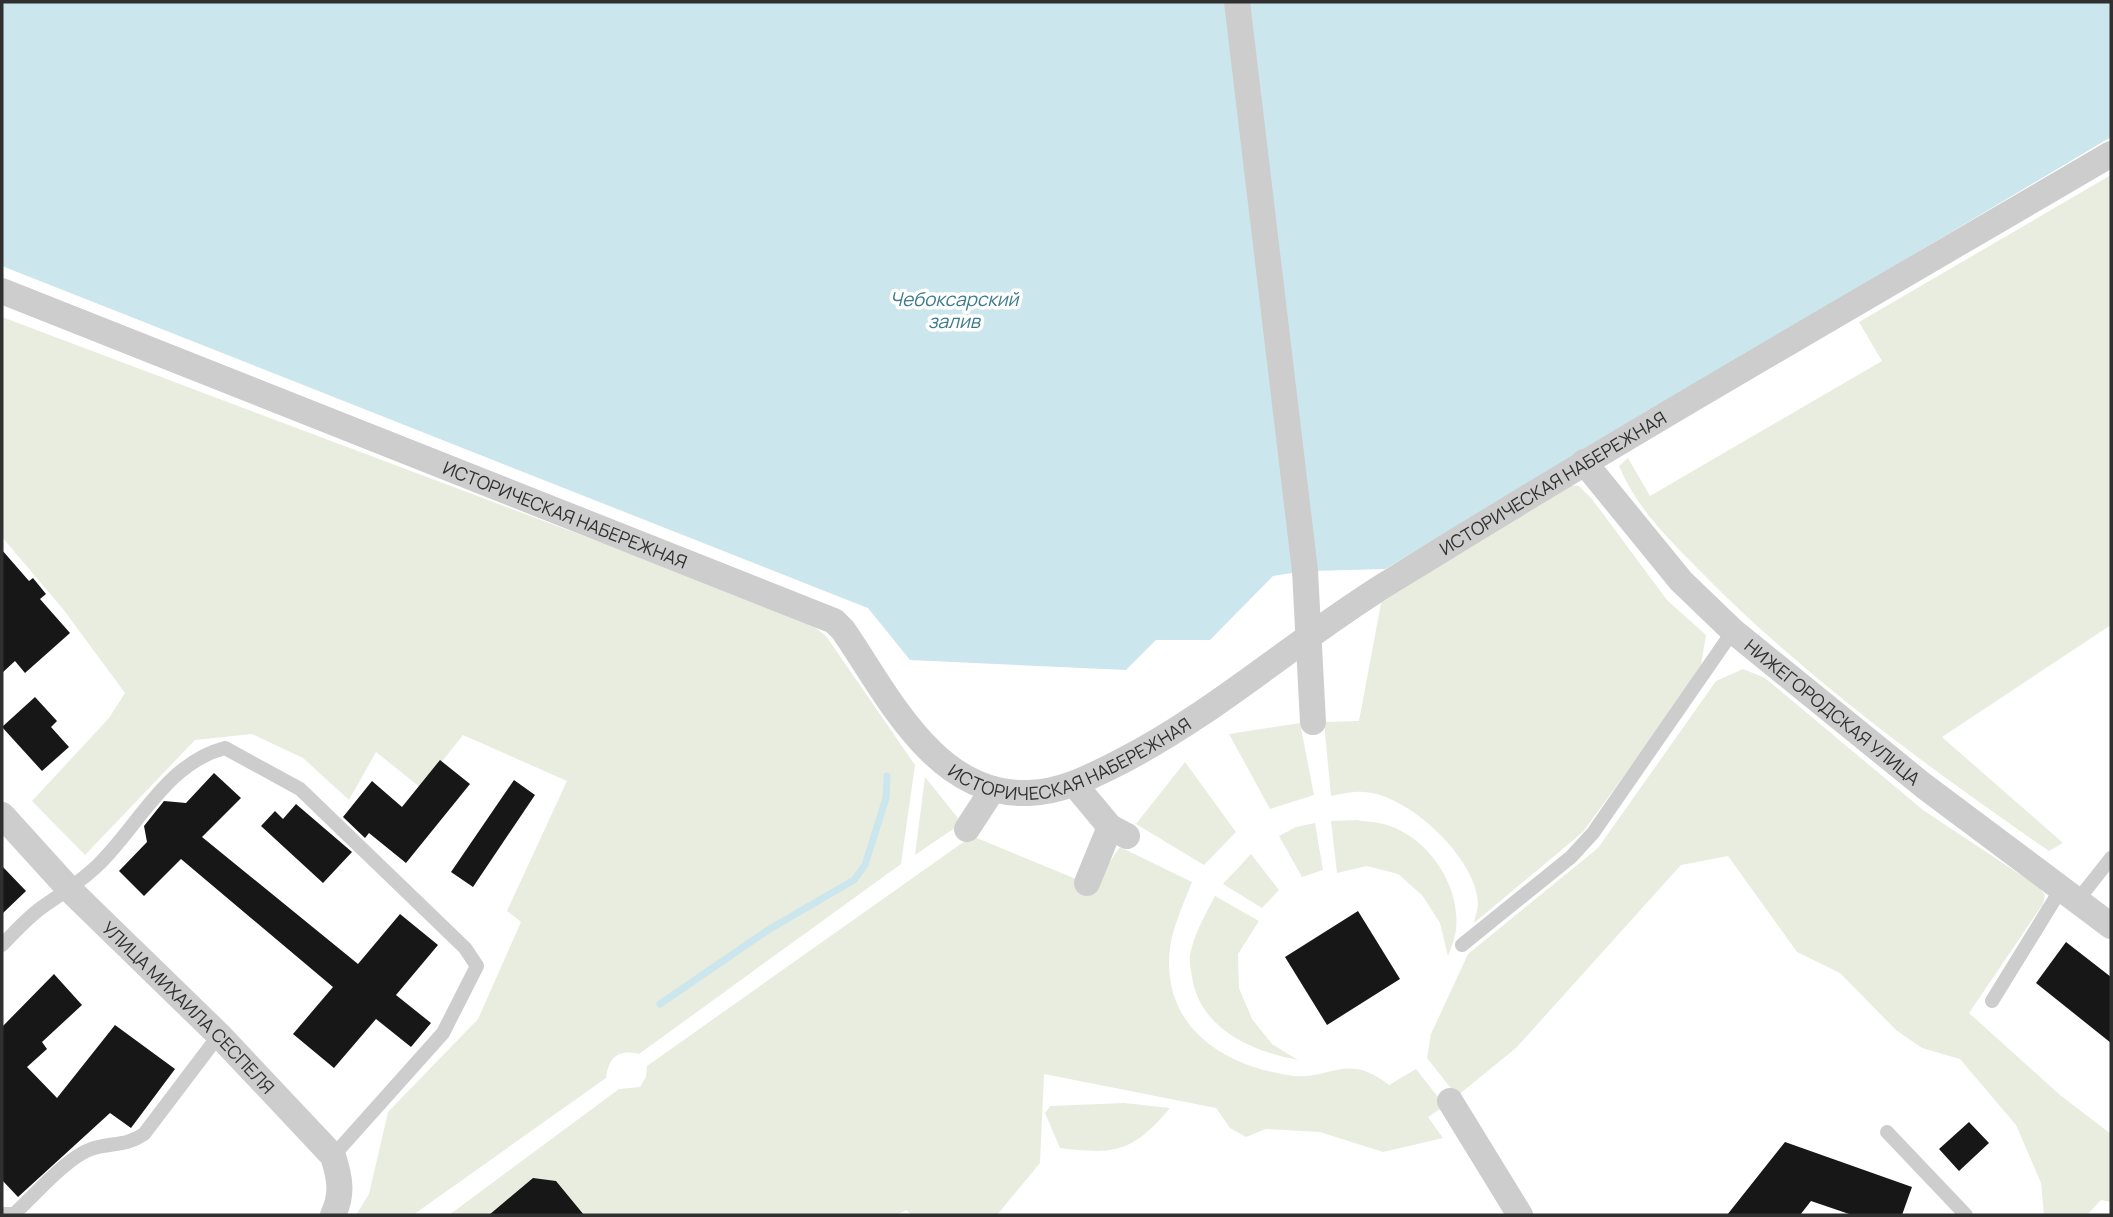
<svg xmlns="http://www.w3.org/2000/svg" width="2113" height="1217" font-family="Manrope,sans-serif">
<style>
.green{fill:#e9eddf}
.water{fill:#cbe6ec}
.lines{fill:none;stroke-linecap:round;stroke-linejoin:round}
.stream{stroke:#cbe6ec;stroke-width:7}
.building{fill:#171717}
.lane{stroke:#cdcdcd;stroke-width:14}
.street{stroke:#cdcdcd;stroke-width:26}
.labels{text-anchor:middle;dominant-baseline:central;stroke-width:7;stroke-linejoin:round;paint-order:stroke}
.street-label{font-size:18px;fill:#303030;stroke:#fff}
.water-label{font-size:19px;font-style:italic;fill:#3c7c8c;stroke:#fff}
</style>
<rect width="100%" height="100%" fill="#fff"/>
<path class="green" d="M 2111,175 L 2111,625 L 1942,737 L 2063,843 L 2049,851 C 1930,769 1810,681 1708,579 C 1673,543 1639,513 1619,466 L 1628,458 L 1650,496 L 1882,361 L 1859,322 Z
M 2,317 L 804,619 L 826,636 L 915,765 L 901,864 L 639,1054 C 618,1049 609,1057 606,1078 L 413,1215 L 356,1215 L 369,1194 L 388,1112 L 478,1019 L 521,922 L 507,911 L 567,781 L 463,735 L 421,788 L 376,752 L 349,800 L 303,758 L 252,734 L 195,740 L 85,855 L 32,801 L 109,718 L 125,693 L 63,609 L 2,537 Z
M 1568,485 L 1579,486 L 1592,499 L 1667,600 L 1706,635 L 1700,671 L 1583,832 L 1474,923 C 1475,917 1478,909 1478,902 C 1476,858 1407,793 1363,792 C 1353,791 1341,794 1331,796 L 1324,722 L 1359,721 L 1381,603 Z
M 1743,669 L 1765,678 L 1923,810 L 2039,887 L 2045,895 L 2043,904 L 1969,1013 L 2060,1095 L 2111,1134 L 2111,1202 L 2101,1200 L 2087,1215 L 2044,1215 L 2041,1183 L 2016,1125 L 1960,1059 L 1922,1048 L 1896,1030 L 1840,973 L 1797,952 L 1728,856 L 1681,865 L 1516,1048 L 1457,1096 L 1427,1058 L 1431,1034 L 1468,954 L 1598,848 L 1716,681 Z
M 1300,723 L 1314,795 L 1270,809 L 1229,734 Z
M 1185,762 L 1236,832 L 1204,865 L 1136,824 Z
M 925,777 L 962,823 L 915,855 Z
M 1357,820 C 1367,822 1380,822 1390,826 C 1430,840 1461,887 1456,930 C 1455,938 1451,948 1448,956 L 1440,923 L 1422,895 L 1398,874 L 1367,866 L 1337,873 L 1331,821 Z
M 1315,823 L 1323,870 L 1302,877 L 1279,836 L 1296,827 Z
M 972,836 L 1093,886 L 1120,847 L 1192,882 C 1184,903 1173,926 1170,948 C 1161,1024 1219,1064 1287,1075 C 1330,1083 1344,1050 1389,1085 L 1416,1069 L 1445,1106 L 1428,1117 L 1443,1138 L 1383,1152 L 1320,1132 L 1266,1129 L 1246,1137 L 1230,1128 L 1216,1108 L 1044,1074 L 1040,1163 L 997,1215 L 912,1215 L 906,1210 L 897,1215 L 449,1215 L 619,1089 L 640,1087 L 646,1077 L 647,1066 Z
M 1251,854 L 1279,890 L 1262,908 L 1223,884 Z
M 1215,896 L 1259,921 L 1238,954 L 1239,988 L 1252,1019 L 1272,1044 L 1298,1060 C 1251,1051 1200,1029 1192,977 C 1191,970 1189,962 1190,955 C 1194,934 1205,915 1215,896 Z
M 1124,1103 L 1170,1108 C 1133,1152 1116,1155 1060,1148 L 1045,1113 L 1050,1106 Z"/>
<path class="water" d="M 2,2 L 1229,2 L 1298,572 L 1273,576 L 1210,640 L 1156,640 L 1126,670 L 910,660 L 868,608 L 855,603 L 2,266 Z
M 1245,2 L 2111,2 L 2111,137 L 1385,569 L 1312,571 Z"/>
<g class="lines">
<path class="stream" d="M 660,1004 L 768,930 L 854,880 L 865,865 L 886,798 L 887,776"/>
</g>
<path class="building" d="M 2,550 L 29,581 L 33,578 L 46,594 L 40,599 L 70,633 L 25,673 L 15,661 L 2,673 Z
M 35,697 L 57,721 L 51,727 L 69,747 L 42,771 L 2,727 Z
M 440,760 L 470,784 L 406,863 L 369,833 L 365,838 L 343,817 L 372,781 L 402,807 Z
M 214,773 L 241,798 L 202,837 L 358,964 L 400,914 L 438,945 L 396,995 L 431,1023 L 411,1047 L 376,1019 L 334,1068 L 293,1034 L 333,987 L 181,859 L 144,896 L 119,871 L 147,842 L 144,826 L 164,801 L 186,803 Z
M 514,780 L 535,795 L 473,887 L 451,872 Z
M 296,804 L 352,852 L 323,883 L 261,826 L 275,811 L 283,819 Z
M 2,866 L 26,891 L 2,914 Z
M 1358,911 L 1400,979 L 1327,1025 L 1285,957 Z
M 2066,942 L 2111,977 L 2111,1043 L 2036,983 Z
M 54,974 L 82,1005 L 42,1042 L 47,1049 L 27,1067 L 57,1098 L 115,1025 L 175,1069 L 131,1128 L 110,1113 L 18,1197 L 2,1180 L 2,1027 Z
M 1969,1122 L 1989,1143 L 1959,1171 L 1939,1149 Z
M 1785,1142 L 1912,1187 L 1902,1215 L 1852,1215 L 1811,1201 L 1800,1215 L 1727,1215 Z
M 533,1178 L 556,1181 L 584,1215 L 489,1215 Z"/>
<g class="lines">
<path class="lane" d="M 2077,901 L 2111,858
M 2,945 C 14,933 27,918 41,908 C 61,894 79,883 97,866 C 138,827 166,763 225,748 L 300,789 L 465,948 L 477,966 L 443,1033 L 333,1156
M 1462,945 L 1571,857 L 1593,833 L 1733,631
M 1992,1001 L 2061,889
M 1887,1132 L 1966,1215
M 2,1214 L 14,1214 C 34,1196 66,1158 91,1149 C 111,1142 125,1147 144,1134 L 219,1035"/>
<g class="street">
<path d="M 1237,2 L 1305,571 L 1313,722"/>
<path id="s1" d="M 2,291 L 834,621 L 843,630 C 888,695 935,797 1029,793 C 1063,792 1092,776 1122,761 C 1217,712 1297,639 1388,583 C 1626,435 1869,296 2111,154"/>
<path id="s2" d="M 1584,462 L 1681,581 L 1733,631 L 1924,786 L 2111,926"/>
<path d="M 1075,785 L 1110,827 L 1127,836"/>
<path id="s3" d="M 2,815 L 71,891 L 219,1035 L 333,1156 C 340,1178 343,1194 333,1215"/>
<path d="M 967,829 L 993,789"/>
<path d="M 1087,883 L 1110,827"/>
<path d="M 1450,1101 L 1520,1215"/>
</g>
</g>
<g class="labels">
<g class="street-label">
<text stroke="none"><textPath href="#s1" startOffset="1780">ИСТОРИЧЕСКАЯ НАБЕРЕЖНАЯ</textPath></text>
<text stroke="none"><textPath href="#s1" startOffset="606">ИСТОРИЧЕСКАЯ НАБЕРЕЖНАЯ</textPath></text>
<text stroke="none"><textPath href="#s2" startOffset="354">НИЖЕГОРОДСКАЯ УЛИЦА</textPath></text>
<text stroke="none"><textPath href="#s1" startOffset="1214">ИСТОРИЧЕСКАЯ НАБЕРЕЖНАЯ</textPath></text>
<text stroke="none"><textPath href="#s3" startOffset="268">УЛИЦА МИХАИЛА СЕСПЕЛЯ</textPath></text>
</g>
<g class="water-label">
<text x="954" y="299">Чебоксарский<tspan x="954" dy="22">залив</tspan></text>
</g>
</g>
<rect width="2113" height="1217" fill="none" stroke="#303030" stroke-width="7"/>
</svg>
